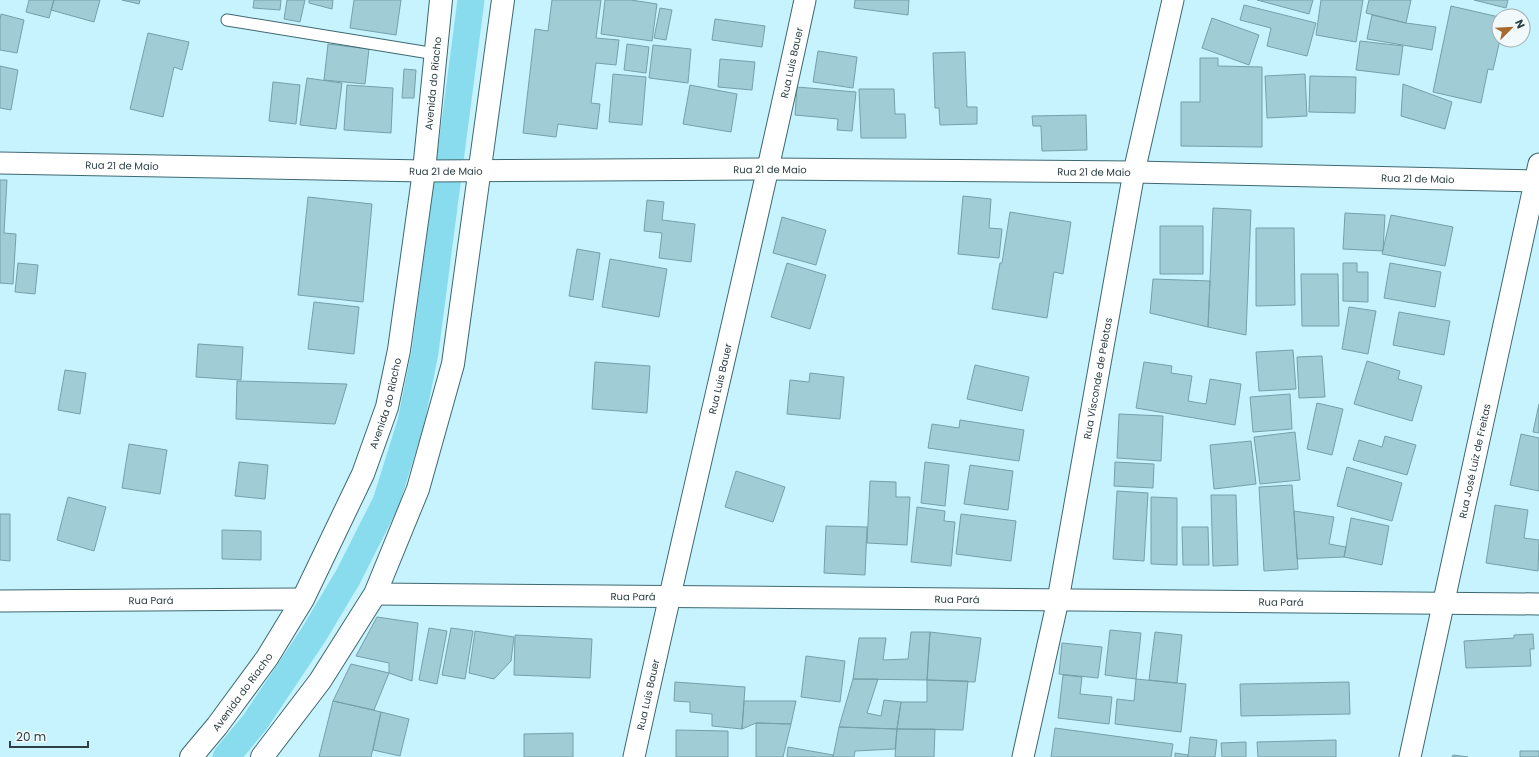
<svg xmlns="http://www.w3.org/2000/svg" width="1539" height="757" font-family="Poppins,sans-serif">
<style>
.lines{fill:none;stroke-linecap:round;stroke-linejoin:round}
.canal{stroke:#89dcee;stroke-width:27}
.building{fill:#a0ccd6;stroke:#75a0a9}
.lane-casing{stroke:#3e6871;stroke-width:13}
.street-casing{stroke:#3e6871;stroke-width:23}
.secondary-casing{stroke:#3e6871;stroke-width:24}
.lane{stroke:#fff;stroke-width:11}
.street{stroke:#fff;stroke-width:21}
.secondary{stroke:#fff;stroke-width:22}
.labels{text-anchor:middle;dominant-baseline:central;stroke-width:4;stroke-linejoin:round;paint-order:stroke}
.street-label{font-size:10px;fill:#2e4044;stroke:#f1f9fb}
</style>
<rect width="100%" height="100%" fill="#c6f3fe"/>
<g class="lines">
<path class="canal" d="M 226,757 L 255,722 L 314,634 L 348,577 L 386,502 L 411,422 L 425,352 L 471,0"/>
</g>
<path class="building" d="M 29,0 L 54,0 L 49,18 L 26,12 Z
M 54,0 L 100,0 L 94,22 L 51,10 Z
M 122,0 L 140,0 L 139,4 Z
M 254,0 L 281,0 L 280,10 L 253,8 Z
M 287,0 L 305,0 L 300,22 L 284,19 Z
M 309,0 L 333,0 L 332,9 L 309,3 Z
M 354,0 L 401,0 L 396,35 L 350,28 Z
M 552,0 L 601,0 L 596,38 L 619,40 L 616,65 L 596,63 L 591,103 L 600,104 L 597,129 L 558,124 L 556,137 L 523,133 L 535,29 L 548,31 Z
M 605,0 L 631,0 L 657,4 L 652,41 L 601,34 Z
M 855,0 L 909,0 L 908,15 L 854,8 Z
M 1257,0 L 1313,0 L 1309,14 Z
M 1321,0 L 1363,0 L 1356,42 L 1316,35 Z
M 1369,0 L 1411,0 L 1406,23 L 1366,13 Z
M 1474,0 L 1508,0 L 1506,8 Z
M 1244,5 L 1316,23 L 1307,56 L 1267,46 L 1271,28 L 1240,20 Z
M 1451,6 L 1499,17 L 1500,40 L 1493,70 L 1488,69 L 1481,103 L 1433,92 Z
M 660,8 L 672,10 L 666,40 L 654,38 Z
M 1,14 L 24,20 L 17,53 L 0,50 L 0,20 Z
M 1372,15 L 1406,23 L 1436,27 L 1432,50 L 1367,39 Z
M 1212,18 L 1259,35 L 1249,65 L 1202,48 Z
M 715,19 L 765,26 L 762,47 L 712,40 Z
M 148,33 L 189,42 L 182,70 L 174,67 L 163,117 L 130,109 Z
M 1360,41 L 1403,46 L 1399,75 L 1356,70 Z
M 328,44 L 369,49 L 365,84 L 324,80 Z
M 627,44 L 649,47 L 646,73 L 624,70 Z
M 653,45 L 691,49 L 688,83 L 649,78 Z
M 818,51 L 857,57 L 853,88 L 813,82 Z
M 965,52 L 967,107 L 977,107 L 977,124 L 940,125 L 939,108 L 935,108 L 933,53 Z
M 1200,58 L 1218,58 L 1218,66 L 1262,67 L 1262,147 L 1181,146 L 1181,102 L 1200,102 Z
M 720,59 L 755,62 L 752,90 L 718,87 Z
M 0,66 L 18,70 L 11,110 L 0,108 Z
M 404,69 L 416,70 L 414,98 L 402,98 Z
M 613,74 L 646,77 L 642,125 L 609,122 Z
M 1305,74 L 1307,116 L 1267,118 L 1265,76 Z
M 1310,76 L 1356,77 L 1355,113 L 1309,112 Z
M 307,78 L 342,83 L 336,129 L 300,125 Z
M 273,82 L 300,85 L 296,124 L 269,121 Z
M 1403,84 L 1452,102 L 1445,129 L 1401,116 Z
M 347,85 L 393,88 L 391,133 L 344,130 Z
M 690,85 L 737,94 L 731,132 L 683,124 Z
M 797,87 L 856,92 L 852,131 L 837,130 L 838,119 L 795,115 Z
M 859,89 L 894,89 L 895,114 L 905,114 L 906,138 L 861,138 Z
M 1086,115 L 1087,150 L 1042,151 L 1041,126 L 1033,126 L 1032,116 Z
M 0,180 L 7,180 L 4,233 L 16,234 L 13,284 L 0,283 Z
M 963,196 L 991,199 L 989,228 L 1002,229 L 999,258 L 958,254 Z
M 308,197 L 372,204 L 363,302 L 298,295 Z
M 647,200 L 664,202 L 662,220 L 695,224 L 691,262 L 659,258 L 662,233 L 644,231 Z
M 1213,208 L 1251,210 L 1246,335 L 1208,327 Z
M 1010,212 L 1071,222 L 1063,274 L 1054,272 L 1047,318 L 992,309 L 1000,263 L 1002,263 Z
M 1345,213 L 1385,215 L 1383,251 L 1343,249 Z
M 1391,215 L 1453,227 L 1445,266 L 1382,254 Z
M 782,217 L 826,230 L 816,265 L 773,253 Z
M 1160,226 L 1203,226 L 1203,274 L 1160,274 Z
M 1256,228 L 1294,228 L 1295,305 L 1256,306 Z
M 577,249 L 600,253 L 593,300 L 569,296 Z
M 610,259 L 667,269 L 659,317 L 602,307 Z
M 18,263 L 38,265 L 35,294 L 15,292 Z
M 787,263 L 826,275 L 810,329 L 771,317 Z
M 1343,263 L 1357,263 L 1357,272 L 1368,272 L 1368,302 L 1343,301 Z
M 1390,263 L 1441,272 L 1435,307 L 1384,298 Z
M 1301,274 L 1338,274 L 1339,326 L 1302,326 Z
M 1153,279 L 1210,281 L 1208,327 L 1150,313 Z
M 314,302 L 359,307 L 354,354 L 308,349 Z
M 1349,307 L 1376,311 L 1368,354 L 1342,349 Z
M 1399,312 L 1450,321 L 1444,355 L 1393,345 Z
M 198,344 L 243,347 L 241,380 L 196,377 Z
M 1293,350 L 1296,389 L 1259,391 L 1256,352 Z
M 1322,356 L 1325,397 L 1299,398 L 1297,357 Z
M 1367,361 L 1400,371 L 1398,379 L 1422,386 L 1412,421 L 1354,404 Z
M 595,362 L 650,366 L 647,413 L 592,409 Z
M 1144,362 L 1172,366 L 1171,373 L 1192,376 L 1188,401 L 1206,404 L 1210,379 L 1241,384 L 1235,425 L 1136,408 Z
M 975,365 L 1029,377 L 1022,411 L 967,399 Z
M 65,370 L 86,373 L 80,414 L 58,410 Z
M 810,373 L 844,377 L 840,419 L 787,414 L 790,380 L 809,382 Z
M 237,381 L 347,384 L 335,424 L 236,419 Z
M 1290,394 L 1292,429 L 1253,432 L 1250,397 Z
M 1317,403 L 1343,409 L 1332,455 L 1307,449 Z
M 1539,404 L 1539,433 L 1533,432 Z
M 1119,414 L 1163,416 L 1161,461 L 1117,458 Z
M 960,420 L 1024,430 L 1019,461 L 928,448 L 932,424 L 959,428 Z
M 1295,432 L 1300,480 L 1260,484 L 1254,437 Z
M 1521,434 L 1539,438 L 1539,491 L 1510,485 Z
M 1385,436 L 1416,445 L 1407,475 L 1353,460 L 1359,440 L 1382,447 Z
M 1251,441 L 1256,484 L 1214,489 L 1210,445 Z
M 129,444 L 167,450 L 160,494 L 122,488 Z
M 239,462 L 268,465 L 265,499 L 235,496 Z
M 925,462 L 949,465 L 945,506 L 921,503 Z
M 1115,462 L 1154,464 L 1153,488 L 1114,486 Z
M 970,465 L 1013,471 L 1008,510 L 964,504 Z
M 1347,467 L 1402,483 L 1392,521 L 1337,506 Z
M 736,471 L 785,487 L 773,522 L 725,507 Z
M 870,481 L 896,482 L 896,497 L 910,497 L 907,545 L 867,543 Z
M 1292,485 L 1298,569 L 1264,571 L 1259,487 Z
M 1117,491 L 1148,493 L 1144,561 L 1113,559 Z
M 1211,495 L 1236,495 L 1238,565 L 1213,566 Z
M 68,497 L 106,507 L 94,551 L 57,540 Z
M 1151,497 L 1177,498 L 1177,565 L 1151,564 Z
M 1495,505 L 1528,510 L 1524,538 L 1539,540 L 1538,571 L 1486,563 Z
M 917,507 L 945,511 L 944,521 L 955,522 L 951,566 L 911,562 Z
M 1294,511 L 1334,517 L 1329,544 L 1346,547 L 1344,557 L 1297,559 Z
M 0,514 L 10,514 L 10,561 L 0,560 Z
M 961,514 L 1016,521 L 1011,561 L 956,554 Z
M 1351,518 L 1389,526 L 1382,565 L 1344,557 Z
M 826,526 L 867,527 L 865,575 L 824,573 Z
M 1182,527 L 1208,527 L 1209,565 L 1183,565 Z
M 222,530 L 261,531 L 261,560 L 222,559 Z
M 377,617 L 418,623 L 412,681 L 389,673 L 389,663 L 356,656 Z
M 429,628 L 447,631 L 437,684 L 419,680 Z
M 451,628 L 473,631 L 465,679 L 442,675 Z
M 1110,630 L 1141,633 L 1136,679 L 1105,675 Z
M 475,631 L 514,637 L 511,661 L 494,679 L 469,673 Z
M 911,632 L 930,632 L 927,680 L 853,679 L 859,638 L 886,638 L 883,660 L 908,659 Z
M 930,632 L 981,638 L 975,682 L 927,680 Z
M 1155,632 L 1182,635 L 1177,683 L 1149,680 Z
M 1533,634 L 1534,649 L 1530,649 L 1531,666 L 1466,668 L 1464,641 L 1514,638 L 1514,635 Z
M 515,635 L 592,639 L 590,678 L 514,675 Z
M 1062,643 L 1102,647 L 1098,678 L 1059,674 Z
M 806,656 L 845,661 L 840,702 L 801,697 Z
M 351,664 L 389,673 L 374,710 L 333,701 Z
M 1063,675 L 1082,677 L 1080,694 L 1112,697 L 1109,724 L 1058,718 Z
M 853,679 L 878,679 L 867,713 L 881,716 L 884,700 L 901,702 L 897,729 L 839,727 Z
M 1136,679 L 1186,684 L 1181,732 L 1115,724 L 1117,699 L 1134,701 Z
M 927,680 L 968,681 L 963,730 L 897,729 L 901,702 L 927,702 Z
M 675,682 L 745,687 L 742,729 L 712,726 L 712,714 L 690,712 L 690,702 L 674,701 Z
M 1349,682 L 1350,714 L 1241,716 L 1240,684 Z
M 333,701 L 381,712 L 371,757 L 319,757 Z
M 744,701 L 796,701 L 791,724 L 756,723 L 742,729 Z
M 381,712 L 409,719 L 400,756 L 373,750 Z
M 756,723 L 791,724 L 783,757 L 756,757 Z
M 839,727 L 897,729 L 895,749 L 855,751 L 854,757 L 833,757 Z
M 1055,728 L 1173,744 L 1171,757 L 1051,757 Z
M 897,729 L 935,729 L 934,757 L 895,757 Z
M 676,730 L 728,731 L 728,757 L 676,757 Z
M 573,733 L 573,757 L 524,757 L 524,734 Z
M 1190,737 L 1217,740 L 1215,757 L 1188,757 Z
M 1336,740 L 1336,757 L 1258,757 L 1257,742 Z
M 1246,742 L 1246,757 L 1222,757 L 1221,743 Z
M 788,747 L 833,755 L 833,757 L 787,757 Z
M 1520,751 L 1539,751 L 1539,757 L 1520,757 Z
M 1175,753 L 1188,755 L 1188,757 L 1175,757 Z
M 1453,755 L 1468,757 L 1452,757 Z"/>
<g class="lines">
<defs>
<path id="lane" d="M 227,20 L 436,54"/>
<g id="street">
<path id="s1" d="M 0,163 L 424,171 L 769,169 L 1134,172 L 1539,181"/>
<path id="s2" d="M 375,594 L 1539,604"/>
<path id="s3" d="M 0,601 L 303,599"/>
<path id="s4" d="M 634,757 C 689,504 751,253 805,0"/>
<path id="s5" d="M 1023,757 L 1058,600 L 1134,172 L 1173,0"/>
<path id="s6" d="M 1410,757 L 1539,164"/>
</g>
<g id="secondary">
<path id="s7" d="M 191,757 L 217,726 L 267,658 L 303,599 L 363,474 L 387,407 L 399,350 L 424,171 L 441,0"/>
<path d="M 262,757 L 320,681 L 375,594 L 418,489 L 453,364 L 503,0"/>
</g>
</defs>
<use href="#lane" class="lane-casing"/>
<use href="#street" class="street-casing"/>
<use href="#secondary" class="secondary-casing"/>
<use href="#lane" class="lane"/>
<use href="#street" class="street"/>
<use href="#secondary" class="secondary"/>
</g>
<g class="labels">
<g class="street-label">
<text stroke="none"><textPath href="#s4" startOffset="712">Rua Luis Bauer</textPath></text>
<text stroke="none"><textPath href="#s7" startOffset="731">Avenida do Riacho</textPath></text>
<text stroke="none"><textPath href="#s1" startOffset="122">Rua 21 de Maio</textPath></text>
<text stroke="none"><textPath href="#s1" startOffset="770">Rua 21 de Maio</textPath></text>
<text stroke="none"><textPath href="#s1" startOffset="446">Rua 21 de Maio</textPath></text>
<text stroke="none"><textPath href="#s1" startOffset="1094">Rua 21 de Maio</textPath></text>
<text stroke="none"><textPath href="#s1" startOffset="1418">Rua 21 de Maio</textPath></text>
<text stroke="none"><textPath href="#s5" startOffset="386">Rua Visconde de Pelotas</textPath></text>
<text stroke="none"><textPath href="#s4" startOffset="388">Rua Luis Bauer</textPath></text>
<text stroke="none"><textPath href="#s7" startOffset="407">Avenida do Riacho</textPath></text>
<text stroke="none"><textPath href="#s6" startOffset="303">Rua José Luiz de Freitas</textPath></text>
<text stroke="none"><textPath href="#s2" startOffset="258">Rua Pará</textPath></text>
<text stroke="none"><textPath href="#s2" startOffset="582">Rua Pará</textPath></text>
<text stroke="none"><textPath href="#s3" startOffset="151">Rua Pará</textPath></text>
<text stroke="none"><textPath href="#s2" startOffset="906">Rua Pará</textPath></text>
<text stroke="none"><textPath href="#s7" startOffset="83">Avenida do Riacho</textPath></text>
<text stroke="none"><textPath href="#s4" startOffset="64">Rua Luis Bauer</textPath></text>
</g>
</g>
<g transform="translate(1511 28) rotate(66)"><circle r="19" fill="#f1f9fb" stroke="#a3afb2"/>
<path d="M0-3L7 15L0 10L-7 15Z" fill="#a7692e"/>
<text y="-6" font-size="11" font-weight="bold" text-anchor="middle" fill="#2e4044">N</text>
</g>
<path d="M10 741v6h78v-6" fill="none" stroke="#2e4044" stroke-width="2"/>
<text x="16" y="741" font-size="12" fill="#2e4044" stroke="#f1f9fb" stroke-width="3" paint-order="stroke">20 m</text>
</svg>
